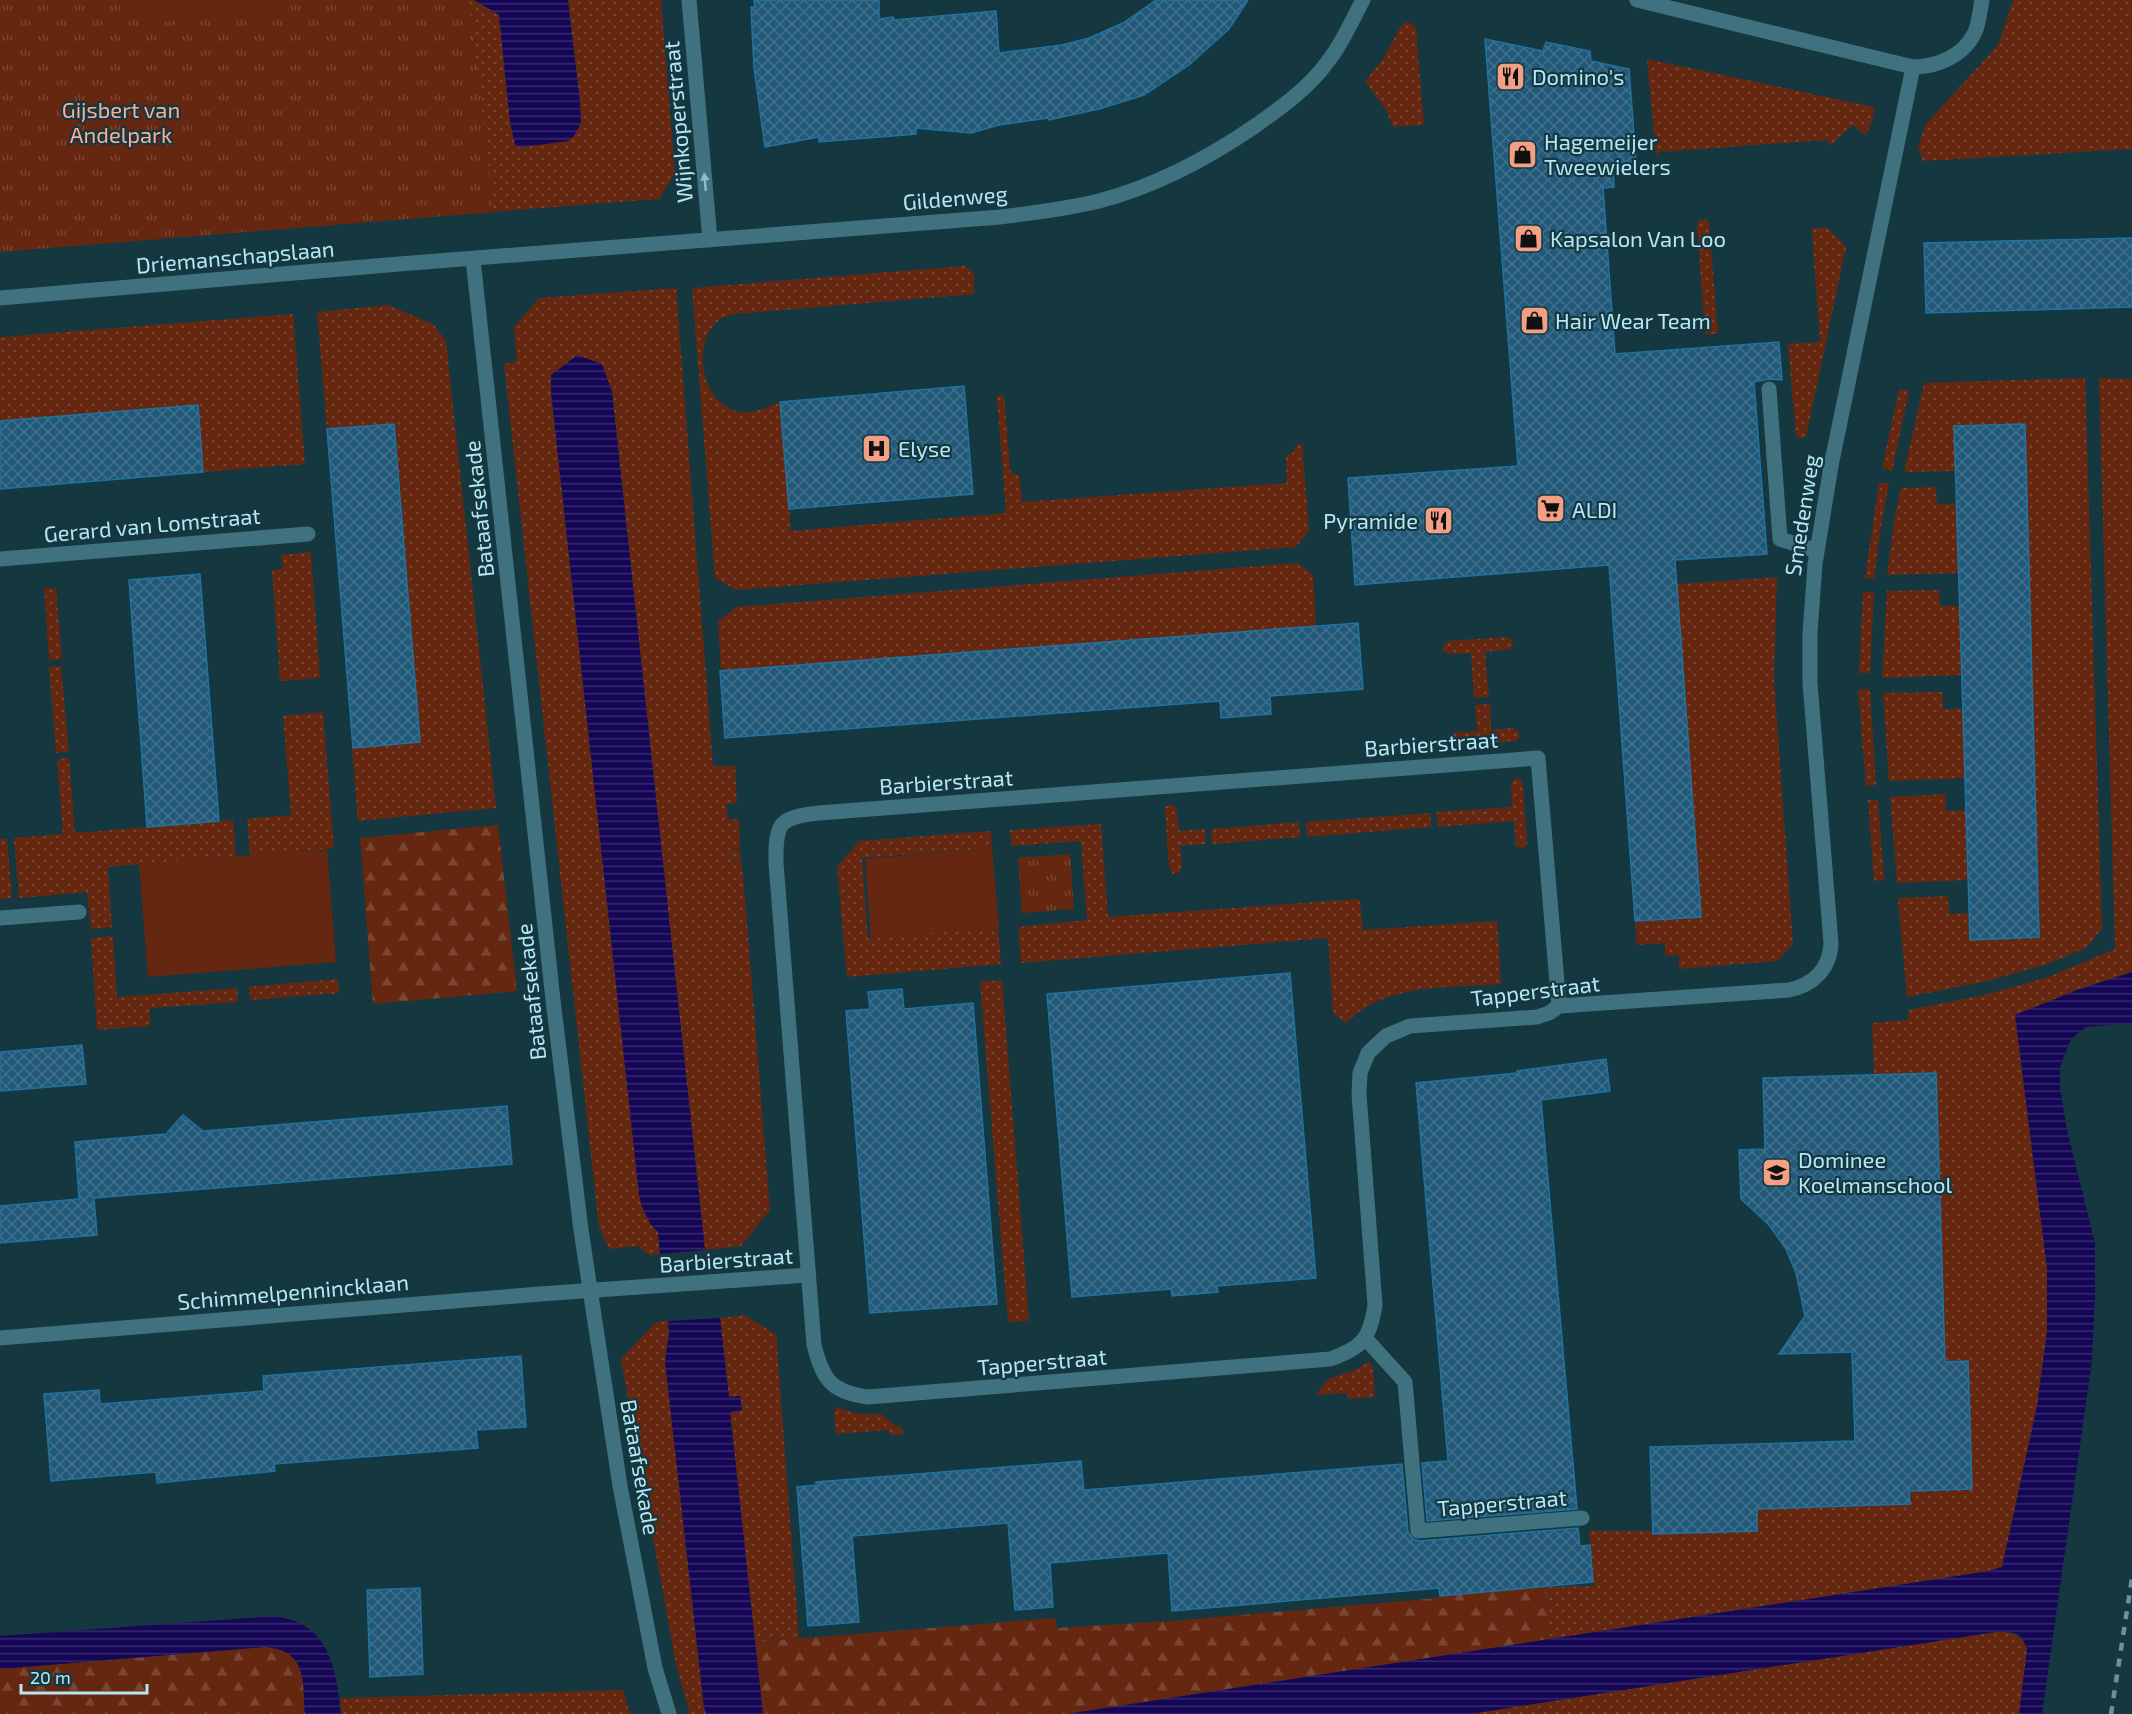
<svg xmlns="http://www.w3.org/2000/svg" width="2132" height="1714" font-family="'Exo 2',sans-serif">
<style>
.grass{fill:url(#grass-dots)}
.forest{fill:url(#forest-firs)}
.park{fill:url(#park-tufts)}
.pitch{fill:#662711}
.water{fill:url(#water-rules)}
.building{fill:url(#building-cross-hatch);stroke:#1e73a2;stroke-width:1.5}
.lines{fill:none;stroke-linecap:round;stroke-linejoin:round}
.minor{stroke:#3f717f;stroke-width:15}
.rail{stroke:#68929e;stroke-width:4.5;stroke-dasharray:8 8;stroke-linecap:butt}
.oneway{fill:#8cbecc}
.labels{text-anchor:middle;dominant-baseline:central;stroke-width:4.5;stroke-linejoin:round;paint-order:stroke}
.poi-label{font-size:22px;fill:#b6e7f5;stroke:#153740;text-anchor:start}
.park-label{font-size:22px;fill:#faae96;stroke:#153740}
.street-label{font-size:22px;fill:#b6e7f5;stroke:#153740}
</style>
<defs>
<pattern id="grass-dots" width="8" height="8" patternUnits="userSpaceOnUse" patternTransform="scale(1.5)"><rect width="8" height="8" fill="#662711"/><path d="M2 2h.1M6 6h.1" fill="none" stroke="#7a4634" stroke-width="1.8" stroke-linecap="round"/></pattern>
<pattern id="forest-firs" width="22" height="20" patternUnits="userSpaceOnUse" patternTransform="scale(1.5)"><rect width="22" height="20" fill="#662711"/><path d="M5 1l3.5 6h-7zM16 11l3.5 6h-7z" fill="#7a4634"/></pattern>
<pattern id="park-tufts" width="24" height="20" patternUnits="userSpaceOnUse" patternTransform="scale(1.5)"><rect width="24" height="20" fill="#662711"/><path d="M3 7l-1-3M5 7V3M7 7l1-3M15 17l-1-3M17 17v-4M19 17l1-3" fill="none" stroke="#7a4634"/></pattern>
<pattern id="water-rules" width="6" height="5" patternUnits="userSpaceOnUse" patternTransform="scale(1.5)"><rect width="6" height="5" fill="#160656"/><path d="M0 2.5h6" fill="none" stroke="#362a6f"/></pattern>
<pattern id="building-cross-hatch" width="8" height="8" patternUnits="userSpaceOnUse" patternTransform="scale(1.5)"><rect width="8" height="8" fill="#225878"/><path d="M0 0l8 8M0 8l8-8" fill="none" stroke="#40708c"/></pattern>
</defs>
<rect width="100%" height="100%" fill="#153740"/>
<path class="grass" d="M 412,0 L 474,0 L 499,14 L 510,122 L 515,144 L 581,123 L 580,102 L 568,0 L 661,0 L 675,173 L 659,199 L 451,215 Z
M 2013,0 L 2132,0 L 2132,149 L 1923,161 L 1918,148 L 1925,125 L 1998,45 Z
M 1407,22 L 1413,24 L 1416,29 L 1424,125 L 1393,127 L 1386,110 L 1365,81 L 1383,59 L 1401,26 Z
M 1647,59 L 1874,107 L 1873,118 L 1866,136 L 1853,125 L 1830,146 L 1828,141 L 1826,140 L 1659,152 L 1656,155 Z
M 1706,219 L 1709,222 L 1718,334 L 1705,334 L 1697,223 L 1700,220 Z
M 1827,227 L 1846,247 L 1806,437 L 1796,438 L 1788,344 L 1820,342 L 1812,232 L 1810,229 Z
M 965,266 L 974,273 L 974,294 L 735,314 C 730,316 722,317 718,321 C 690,345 702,405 740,412 C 753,414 769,407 780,402 L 791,531 L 1006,513 L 997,396 L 1004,395 L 1010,469 L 1012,473 L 1019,475 L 1022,502 L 1287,483 L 1286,455 L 1294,452 L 1295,445 L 1302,444 L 1309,531 L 1296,547 L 736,590 L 715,578 L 692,288 Z
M 676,288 L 713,766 L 735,766 L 737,803 L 726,804 L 728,819 L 739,819 L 740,847 L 728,849 L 740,849 L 741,861 L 729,862 L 741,862 L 743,874 L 770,1210 L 741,1246 L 705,1250 L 612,392 L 608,379 L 552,375 L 551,392 L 639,1194 L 642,1207 L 651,1225 L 658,1232 L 660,1254 L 649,1255 L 638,1246 L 609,1249 L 599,1227 L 504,364 L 517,361 L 514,327 L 539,298 Z
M 388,305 L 433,324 L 446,341 L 496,808 L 358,821 L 352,748 L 420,742 L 395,424 L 327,429 L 317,312 Z
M 293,314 L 305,464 L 203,472 L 198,405 L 0,421 L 0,337 Z
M 2085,378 L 2102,929 L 2086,948 L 2045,965 L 1983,982 L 1907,997 L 1898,898 L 1948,896 L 1949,914 L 1969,913 L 1970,939 L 2039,937 L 2024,425 L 1956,471 L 1904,472 L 1924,383 Z
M 2099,378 L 2132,379 L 2132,972 L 2077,990 L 2015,1015 L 2047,1268 L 2047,1332 L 2037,1406 L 2002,1567 L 1989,1571 L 1550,1639 L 1544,1587 L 1594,1586 L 1589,1531 L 1757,1531 L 1757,1508 L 1909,1491 L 1945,1362 L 1935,1073 L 1874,1075 L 1872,1023 L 1908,1020 L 1908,1010 L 1984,995 L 2046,978 L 2115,949 Z
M 1899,389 L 1909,391 L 1892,471 L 1882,468 Z
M 1879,482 L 1889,484 L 1881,526 L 1874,579 L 1865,578 Z
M 1936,487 L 1937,504 L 1957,504 L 1959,573 L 1887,575 L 1895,516 L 1901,488 Z
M 311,552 L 320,678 L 280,681 L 272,570 L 283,568 L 281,555 Z
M 1297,563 L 1313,575 L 1316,626 L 721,671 L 718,621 L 737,607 Z
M 1777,577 L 1774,680 L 1793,944 L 1777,961 L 1679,969 L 1679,955 L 1665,956 L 1665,943 L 1637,945 L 1635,922 L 1700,916 L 1667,585 Z
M 44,588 L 56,588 L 62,659 L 49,660 Z
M 1939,590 L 1940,606 L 1960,606 L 1962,675 L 1882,678 L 1887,591 Z
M 1863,592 L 1874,592 L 1870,673 L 1859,673 Z
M 1506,637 L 1512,640 L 1513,645 L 1510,649 L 1485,652 L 1489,697 L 1474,698 L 1471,653 L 1448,654 L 1443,650 L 1443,646 L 1449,641 Z
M 61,666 L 69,752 L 56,753 L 49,667 Z
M 1870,689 L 1876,785 L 1866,786 L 1858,690 Z
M 1942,692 L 1943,709 L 1963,709 L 1965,778 L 1889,781 L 1883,693 Z
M 1490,704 L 1491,730 L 1513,728 L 1519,732 L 1519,738 L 1515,741 L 1455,745 L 1450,743 L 1450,736 L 1454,733 L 1477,731 L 1475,705 Z
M 323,712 L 334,848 L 250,855 L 247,819 L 291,815 L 283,716 Z
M 69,758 L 75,833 L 233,820 L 236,856 L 108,867 L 112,927 L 91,929 L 87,892 L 19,898 L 14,838 L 63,834 L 57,759 Z
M 1517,778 L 1520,779 L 1523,785 L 1527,843 L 1524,848 L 1516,847 L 1514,821 L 1438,827 L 1437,812 L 1512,807 L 1511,783 Z
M 1945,794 L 1946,811 L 1966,811 L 1968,880 L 1897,883 L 1890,797 Z
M 1868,800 L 1878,800 L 1884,880 L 1874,881 Z
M 1170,804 L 1176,807 L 1179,831 L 1205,829 L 1205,844 L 1180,846 L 1182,868 L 1179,873 L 1173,874 L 1169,867 L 1165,810 L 1165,807 Z
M 1431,813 L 1431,827 L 1307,837 L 1306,822 Z
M 1299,822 L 1300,837 L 1212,844 L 1211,829 Z
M 1101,824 L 1108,917 L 1357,899 L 1360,901 L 1363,930 L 1497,921 L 1501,984 C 1449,988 1384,983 1346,1023 L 1333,1013 L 1328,938 L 1021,963 L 1018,927 L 1087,920 L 1081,841 L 1012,846 L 1010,830 Z
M 991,831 L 992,848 L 862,858 L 868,938 L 998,928 L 1001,964 L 847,977 L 837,867 L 859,841 Z
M 0,839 L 7,839 L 12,898 L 0,899 Z
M 113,936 L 117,997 L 237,988 L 238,1002 L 150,1008 L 150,1026 L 97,1030 L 91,938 Z
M 338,979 L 339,993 L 250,1000 L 249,987 Z
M 1002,980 L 1029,1321 L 1008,1322 L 980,982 Z
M 744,1315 L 776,1334 L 799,1638 L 755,1642 L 730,1412 L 742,1410 L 740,1397 L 729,1397 L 720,1318 Z
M 668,1321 L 669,1334 L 665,1361 L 704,1707 L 706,1714 L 690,1714 L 676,1665 L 621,1359 L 656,1322 Z
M 1369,1362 L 1373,1367 L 1375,1397 L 1348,1399 L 1347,1393 L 1315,1395 L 1330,1378 L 1353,1371 Z
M 836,1407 L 857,1414 L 881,1414 L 896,1426 L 902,1427 L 903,1435 L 890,1435 L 889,1430 L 836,1434 L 834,1413 Z
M 1995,1632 C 2011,1632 2021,1632 2027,1649 L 2019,1714 L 1470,1714 Z
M 623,1690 L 630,1714 L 341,1714 L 340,1698 Z"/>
<path class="forest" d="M 498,825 L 517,991 L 373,1004 L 360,838 Z
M 1544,1587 L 1550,1639 L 1067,1714 L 763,1714 L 755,1642 L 1055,1618 L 1057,1628 L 1171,1621 L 1438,1598 L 1439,1596 Z
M 265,1647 C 307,1650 303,1681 305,1714 L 0,1714 L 0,1669 Z"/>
<path class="park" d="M 0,0 L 469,0 L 494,212 L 0,252 Z
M 1070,854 L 1074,909 L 1022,913 L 1018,858 Z"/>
<path class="pitch" d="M 144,0 L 287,0 L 288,7 L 147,24 Z
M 992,848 L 999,928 L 871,938 L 865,859 Z
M 327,849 L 336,962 L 148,977 L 139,864 Z"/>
<path class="water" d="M 474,0 L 568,0 L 580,102 L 581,123 L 574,136 L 568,141 L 523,147 L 518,147 L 515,144 L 510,122 L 499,15 Z
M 577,355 L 602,364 L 612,392 L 705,1250 L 660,1254 L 658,1232 L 651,1225 L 642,1207 L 639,1194 L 551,392 L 551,375 Z
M 2132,972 L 2132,1023 L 2086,1027 L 2071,1039 L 2060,1067 L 2060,1088 L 2067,1130 L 2095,1243 L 2095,1296 L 2092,1361 L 2042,1714 L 2019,1714 L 2027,1649 C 2021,1630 2012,1632 1995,1632 L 1470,1714 L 1067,1714 L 1989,1571 L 2002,1567 L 2037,1406 L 2047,1332 L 2047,1268 L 2015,1015 L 2077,990 Z
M 720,1318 L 729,1397 L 740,1396 L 742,1410 L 730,1412 L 763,1714 L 706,1714 L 704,1707 L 665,1361 L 669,1334 L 668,1321 Z
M 275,1616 C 330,1624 336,1667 341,1714 L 305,1714 C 303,1681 307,1650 265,1647 L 0,1669 L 0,1636 Z"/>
<path class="building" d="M 754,0 L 879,0 L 879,19 L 893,17 L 894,20 L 996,11 L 999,53 L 1062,45 L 1089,38 L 1123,23 L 1156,0 L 1248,0 L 1229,29 L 1189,65 L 1144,95 L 1099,109 L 1049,120 L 1048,118 L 999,125 L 971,133 L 916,128 L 916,134 L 819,142 L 819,137 L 765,147 L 754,68 L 751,7 L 755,7 Z
M 1485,39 L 1543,51 L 1546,42 L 1590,51 L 1591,61 L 1629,69 L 1636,161 L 1613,163 L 1614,187 L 1603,188 L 1615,354 L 1779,342 L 1782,380 L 1769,379 L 1754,382 L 1767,554 L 1675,560 L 1701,917 L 1635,921 L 1609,565 L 1355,585 L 1348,478 L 1518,466 Z
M 2132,238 L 2132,307 L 1926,313 L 1924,243 Z
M 964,386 L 973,494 L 789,509 L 780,402 Z
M 198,405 L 203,472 L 0,489 L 0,421 Z
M 394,424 L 420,742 L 353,748 L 327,429 Z
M 2025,424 L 2039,937 L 1970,940 L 1954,426 Z
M 200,574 L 219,821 L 147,827 L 129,580 Z
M 1358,623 L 1363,689 L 1270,696 L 1271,714 L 1221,718 L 1220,701 L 725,738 L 720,671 Z
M 1290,973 L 1316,1278 L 1217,1286 L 1218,1292 L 1172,1296 L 1171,1289 L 1072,1297 L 1047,994 Z
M 902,989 L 904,1009 L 973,1003 L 997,1304 L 870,1313 L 846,1011 L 870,1009 L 868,992 Z
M 82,1045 L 86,1084 L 0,1091 L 0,1052 Z
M 1606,1059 L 1610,1091 L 1541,1100 L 1577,1509 L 1427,1521 L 1422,1463 L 1448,1461 L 1416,1083 L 1517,1073 L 1517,1071 Z
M 1936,1073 L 1945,1362 L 1968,1361 L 1972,1489 L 1909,1491 L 1910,1504 L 1757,1509 L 1757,1531 L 1653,1534 L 1650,1447 L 1855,1441 L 1852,1352 L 1779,1354 L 1805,1316 L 1796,1273 L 1786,1249 L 1769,1225 L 1741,1199 L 1739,1150 L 1765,1149 L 1763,1078 Z
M 507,1106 L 512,1164 L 94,1198 L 97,1235 L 0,1243 L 0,1206 L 79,1199 L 75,1142 L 166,1134 L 183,1115 L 203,1131 Z
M 521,1356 L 526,1427 L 476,1430 L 478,1448 L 274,1464 L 275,1471 L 157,1483 L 156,1472 L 51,1481 L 44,1394 L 99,1390 L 100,1404 L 264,1391 L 263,1376 Z
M 1081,1461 L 1084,1490 L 1402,1464 L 1408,1532 L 1413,1539 L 1419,1541 L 1578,1528 L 1580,1546 L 1590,1545 L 1593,1582 L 1440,1596 L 1439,1588 L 1172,1611 L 1168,1553 L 1050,1563 L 1053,1607 L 1015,1610 L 1008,1523 L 852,1536 L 859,1622 L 808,1626 L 797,1487 L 816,1485 L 816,1482 Z
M 420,1588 L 423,1674 L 370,1677 L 367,1590 Z"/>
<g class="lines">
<path class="minor" d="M 689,0 L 710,240
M 1637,0 L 1913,67 C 1937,67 1964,56 1975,32 C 1979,23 1980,10 1982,0
M 473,259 L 553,1000 L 581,1230 L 620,1486 L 655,1668 L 669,1714
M 0,298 L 399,264 L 1000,217 C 1033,213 1067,209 1099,201 C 1156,186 1207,159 1255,126 C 1282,107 1310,87 1329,60 C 1343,42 1352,20 1363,0
M 1769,389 L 1780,539 L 1817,551
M 0,559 L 308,534
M 0,918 L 79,912
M 1559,1006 L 1538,758 L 844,811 C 828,813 790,812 781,826 C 775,836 776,852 776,863 L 814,1345 C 823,1380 831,1392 868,1397 L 1330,1359 C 1362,1348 1370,1339 1375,1305 L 1359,1094 L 1360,1073 L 1368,1053 L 1386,1036 L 1410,1026 L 1537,1017 L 1549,1013 L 1559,1006 L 1789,990 C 1813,985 1830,969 1831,943 L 1810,683 L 1810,633 L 1815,564 L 1831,466 L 1913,67
M 0,1338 L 540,1294 L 808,1275
M 1366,1339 L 1405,1382 L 1418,1531 L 1582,1518"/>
<path class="rail" d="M 2111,1714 L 2132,1578"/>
</g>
<defs><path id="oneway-solid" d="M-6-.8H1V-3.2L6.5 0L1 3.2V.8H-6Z" transform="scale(1.5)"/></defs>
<use class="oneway" href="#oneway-solid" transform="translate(705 182) rotate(-95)"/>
<defs>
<symbol id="restaurant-square" viewBox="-11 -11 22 22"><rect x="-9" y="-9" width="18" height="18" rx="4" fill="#f39f84" stroke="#153740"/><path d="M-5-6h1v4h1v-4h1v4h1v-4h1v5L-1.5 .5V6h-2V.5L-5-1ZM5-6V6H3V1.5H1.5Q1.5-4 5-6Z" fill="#111"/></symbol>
<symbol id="shop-square" viewBox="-11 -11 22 22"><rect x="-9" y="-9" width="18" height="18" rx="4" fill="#f39f84" stroke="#153740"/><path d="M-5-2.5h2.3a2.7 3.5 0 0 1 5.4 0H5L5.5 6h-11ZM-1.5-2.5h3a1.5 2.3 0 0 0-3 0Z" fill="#111"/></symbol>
<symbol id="hospital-square" viewBox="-11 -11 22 22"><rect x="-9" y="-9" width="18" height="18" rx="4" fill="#f39f84" stroke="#153740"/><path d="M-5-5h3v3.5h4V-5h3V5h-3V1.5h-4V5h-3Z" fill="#111"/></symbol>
<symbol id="supermarket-square" viewBox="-11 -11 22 22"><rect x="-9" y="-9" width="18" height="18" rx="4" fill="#f39f84" stroke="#153740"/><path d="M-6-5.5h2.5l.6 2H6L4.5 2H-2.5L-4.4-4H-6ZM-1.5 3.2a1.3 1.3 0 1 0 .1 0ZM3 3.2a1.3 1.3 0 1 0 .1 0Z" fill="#111"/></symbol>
<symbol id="school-square" viewBox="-11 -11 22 22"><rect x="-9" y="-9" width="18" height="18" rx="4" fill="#f39f84" stroke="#153740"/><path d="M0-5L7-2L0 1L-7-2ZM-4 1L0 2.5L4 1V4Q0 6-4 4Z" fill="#111"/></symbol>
</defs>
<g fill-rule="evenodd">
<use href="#restaurant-square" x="1494" y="60" width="33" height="33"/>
<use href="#shop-square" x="1506" y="138" width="33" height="33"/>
<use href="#shop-square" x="1512" y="222" width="33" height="33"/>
<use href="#shop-square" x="1518" y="304" width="33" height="33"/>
<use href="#hospital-square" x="860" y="432" width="33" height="33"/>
<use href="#supermarket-square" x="1534" y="492" width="33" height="33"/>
<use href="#restaurant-square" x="1422" y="504" width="33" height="33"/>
<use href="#school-square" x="1760" y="1156" width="33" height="33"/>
</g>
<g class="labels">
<g class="poi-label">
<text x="1532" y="76">Domino's</text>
<text x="1544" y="141">Hagemeijer<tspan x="1544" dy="25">Tweewielers</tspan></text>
<text x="1550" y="238">Kapsalon Van Loo</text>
<text x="1555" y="320">Hair Wear Team</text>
<text x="898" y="448">Elyse</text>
<text x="1572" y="509">ALDI</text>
<text x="1418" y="520" text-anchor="end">Pyramide</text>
<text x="1798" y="1159">Dominee<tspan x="1798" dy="25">Koelmanschool</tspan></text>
</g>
<g class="park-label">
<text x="121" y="109">Gijsbert van<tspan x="121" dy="25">Andelpark</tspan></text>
</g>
<g class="street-label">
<text transform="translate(677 122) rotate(-95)">Wijnkoperstraat</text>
<text transform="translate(955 197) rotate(-5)">Gildenweg</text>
<text transform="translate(235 256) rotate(-5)">Driemanschapslaan</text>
<text transform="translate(478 509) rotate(-96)">Bataafsekade</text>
<text transform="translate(1801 515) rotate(-81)">Smedenweg</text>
<text transform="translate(152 524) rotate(-5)">Gerard van Lomstraat</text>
<text transform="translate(1431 743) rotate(-4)">Barbierstraat</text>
<text transform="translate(946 781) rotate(-4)">Barbierstraat</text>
<text transform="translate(1535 990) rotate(-7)">Tapperstraat</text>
<text transform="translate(530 992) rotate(-96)">Bataafsekade</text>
<text transform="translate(726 1259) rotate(-4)">Barbierstraat</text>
<text transform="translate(293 1291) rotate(-5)">Schimmelpennincklaan</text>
<text transform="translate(1042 1361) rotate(-5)">Tapperstraat</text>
<text transform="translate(641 1467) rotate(80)">Bataafsekade</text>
<text transform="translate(1502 1502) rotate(-5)">Tapperstraat</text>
</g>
</g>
<path d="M21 1684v9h126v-9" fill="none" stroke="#b6e7f5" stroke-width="3"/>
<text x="30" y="1684" font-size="18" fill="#b6e7f5" stroke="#153740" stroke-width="4.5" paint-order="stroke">20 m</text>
</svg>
